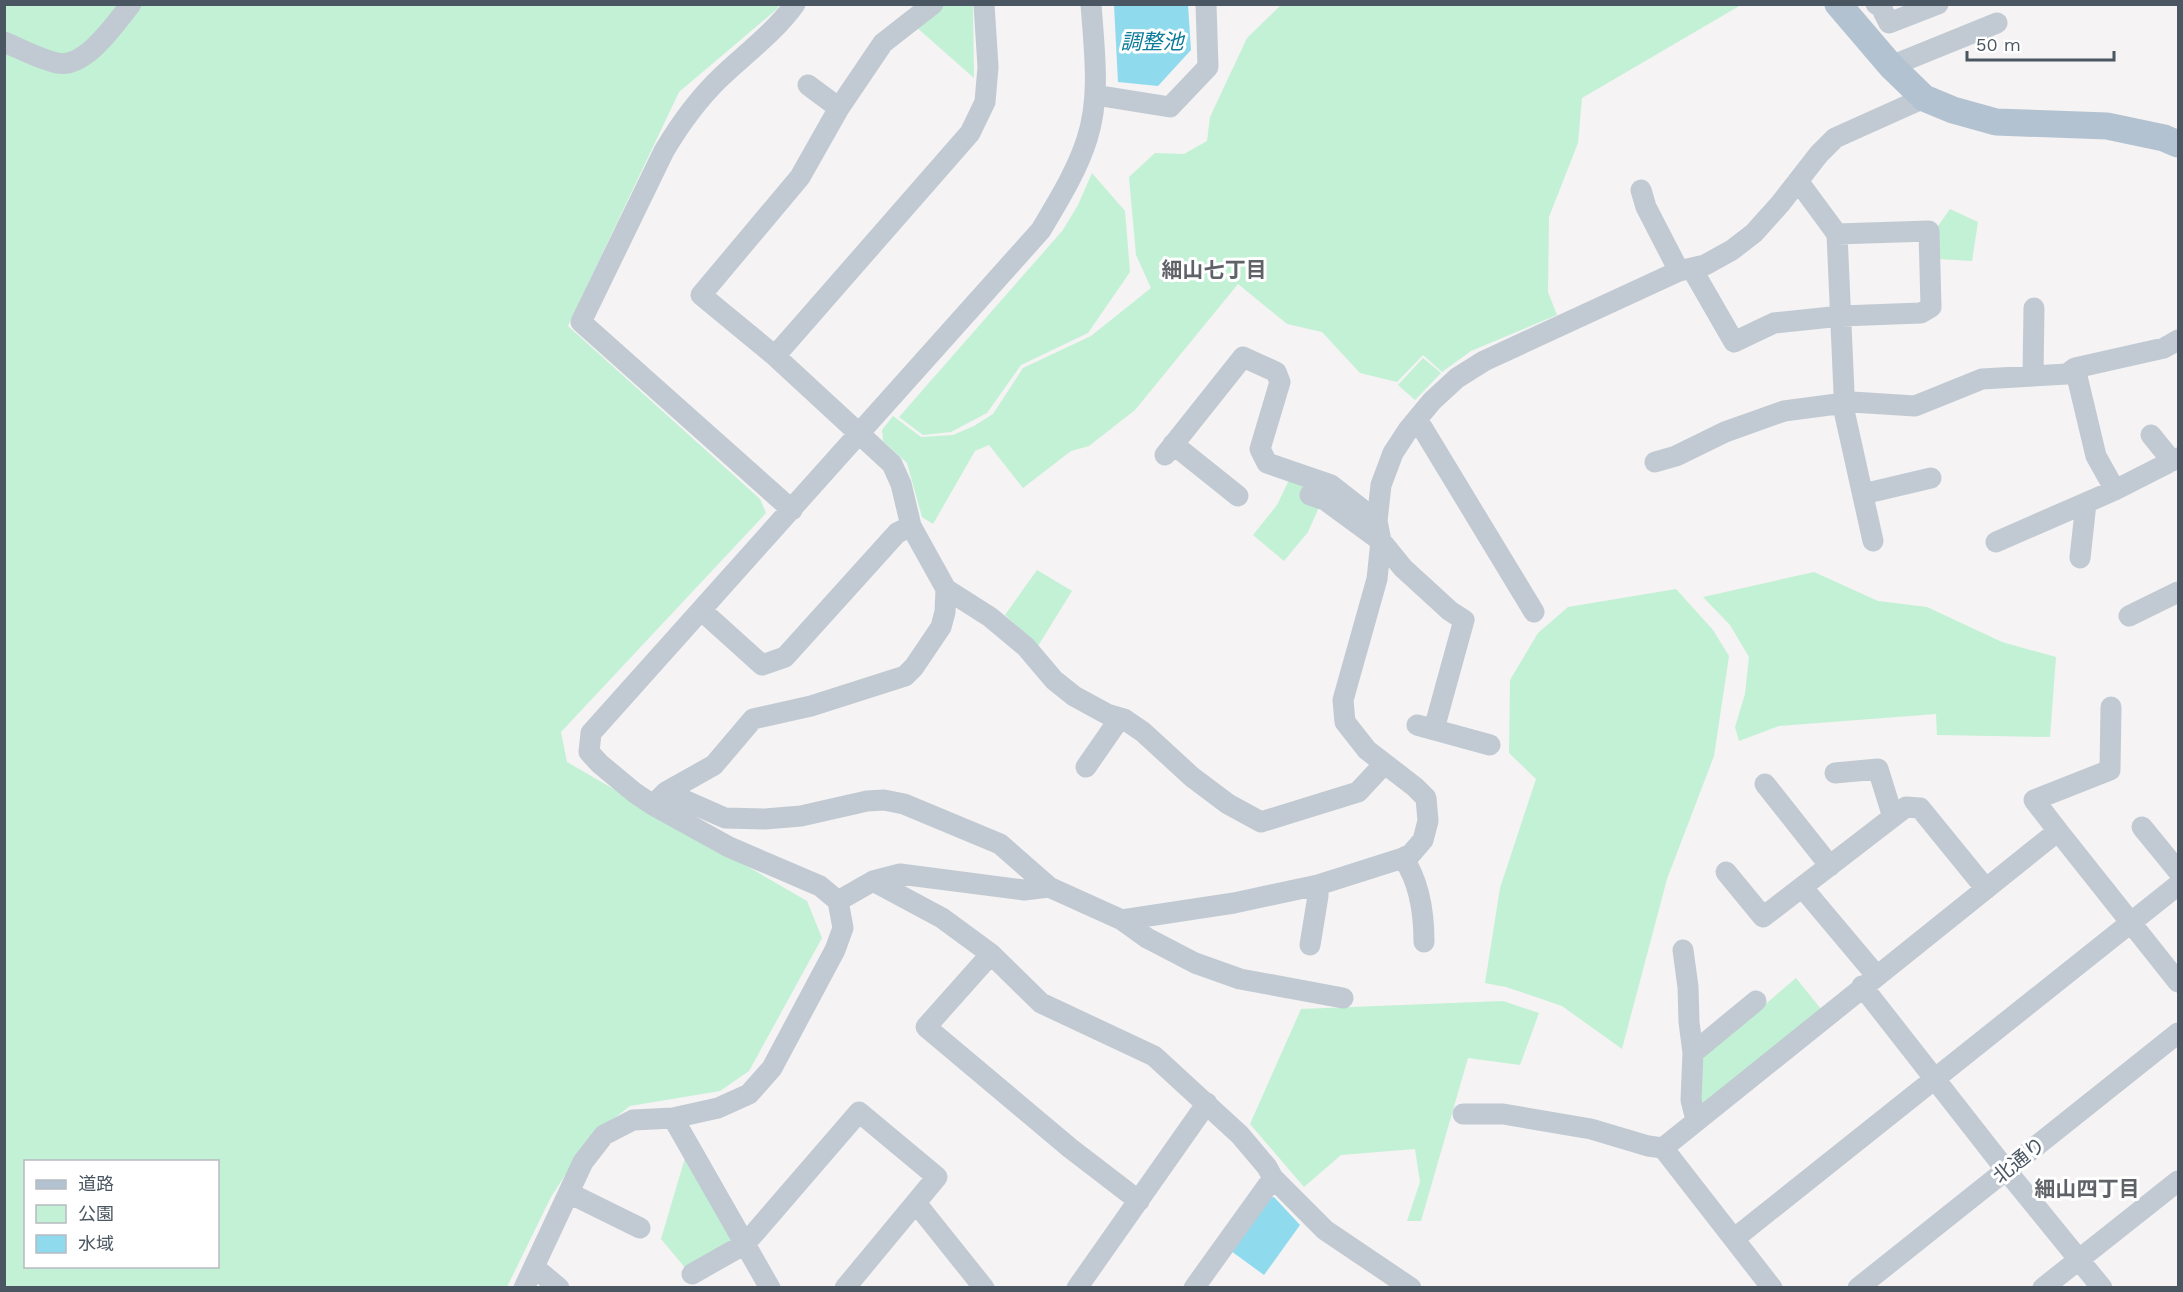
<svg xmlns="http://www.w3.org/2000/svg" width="2183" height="1292" font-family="'Work Sans','Noto Sans JP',sans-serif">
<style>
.green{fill:#c3f1d5;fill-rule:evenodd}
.water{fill:#90daee}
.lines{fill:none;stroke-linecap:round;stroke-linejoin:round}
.minor{stroke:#c1cad2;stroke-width:21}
.major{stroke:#b3c2d1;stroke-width:27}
.labels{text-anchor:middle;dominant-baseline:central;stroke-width:6;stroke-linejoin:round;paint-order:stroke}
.street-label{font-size:20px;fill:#4a5661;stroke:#fff}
.water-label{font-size:21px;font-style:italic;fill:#0c7c9b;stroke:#fff}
.neighbourhood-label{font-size:21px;font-weight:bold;fill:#5f6368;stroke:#fff}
</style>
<rect width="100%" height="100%" fill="#f5f3f3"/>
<path class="green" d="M 5,5 L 779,5 L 777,9 L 679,92 L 568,326 L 760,499 L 766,513 L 561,732 L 567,762 L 807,901 L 822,938 L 749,1071 L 720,1091 L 630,1106 L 590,1137 L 551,1197 L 507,1287 L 5,1288 ZM 26,1162 L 218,1162 L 218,1266 L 26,1266 Z
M 941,5 L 973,6 L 974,78 L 915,26 Z
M 1281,5 L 1741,5 L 1582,98 L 1578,143 L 1549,217 L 1548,292 L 1557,315 L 1471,351 L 1442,372 L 1423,355 L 1397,382 L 1360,373 L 1322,332 L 1287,324 L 1238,284 L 1135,410 L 1089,446 L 1071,451 L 1023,488 L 989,445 L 975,451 L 933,524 L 922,517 L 907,463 L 883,441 L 882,430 L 893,416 L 921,437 L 953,435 L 974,426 L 993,414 L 1023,368 L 1091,336 L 1151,288 L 1136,255 L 1129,177 L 1155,153 L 1184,154 L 1207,141 L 1210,117 L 1247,38 Z
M 1092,173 L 1125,211 L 1130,272 L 1088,333 L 1021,365 L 987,413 L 951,432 L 923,435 L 899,417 L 1063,230 L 1078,205 Z
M 1950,209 L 1978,222 L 1972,261 L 1939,259 L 1938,226 Z
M 1423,358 L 1441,373 L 1415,400 L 1398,385 Z
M 1290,478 L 1311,484 L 1320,505 L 1308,532 L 1284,561 L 1253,535 L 1277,505 Z
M 1037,570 L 1072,591 L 1038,646 L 1005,615 Z
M 1814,572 L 1878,601 L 1927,607 L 2002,642 L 2056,657 L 2050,737 L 1937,735 L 1936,714 L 1779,726 L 1739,741 L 1735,727 L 1745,694 L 1749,657 L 1730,625 L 1703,597 Z
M 1676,589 L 1713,630 L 1729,656 L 1714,756 L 1667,879 L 1622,1049 L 1562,1006 L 1506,987 L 1485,983 L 1500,888 L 1536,779 L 1509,753 L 1510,680 L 1538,633 L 1568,607 Z
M 1796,978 L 1821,1009 L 1703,1105 L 1699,1103 L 1701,1059 Z
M 1503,1001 L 1539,1013 L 1520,1065 L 1468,1058 L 1421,1221 L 1407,1221 L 1420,1182 L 1415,1149 L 1341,1155 L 1304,1187 L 1250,1124 L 1301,1009 Z
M 685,1158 L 734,1244 L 687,1270 L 661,1239 Z"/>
<path class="water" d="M 1114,5 L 1188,5 L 1191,50 L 1158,86 L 1118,82 Z
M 1274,1197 L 1300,1225 L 1264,1275 L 1231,1251 L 1270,1198 Z"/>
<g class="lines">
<path class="minor" d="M 1876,4 L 1881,7 L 1889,23 L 1938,4
M 4,42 C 21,49 39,59 57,63 C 85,69 116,23 131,4
M 1891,66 L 1997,23
M 808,85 L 839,108
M 1095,95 L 1170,107 L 1208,67 L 1206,4
M 1798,181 L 1837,234 L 1845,415 L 1873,541
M 1641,190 L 1646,207 L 1679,271
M 1692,269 L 1734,342 L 1774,323 L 1841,316 L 1921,313 L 1931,307 L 1929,231 L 1837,234
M 775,356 L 970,133 L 985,102 L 988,67 L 984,4
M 2075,368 L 2096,456 L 2115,490
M 2033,375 L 2034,308
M 1417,419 L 1534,612
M 2151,435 L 2172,461
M 1173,444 L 1238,496
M 1165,455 L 1243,357 L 1276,372 L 1280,382 L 1260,449 L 1267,463 L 1331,485 L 1377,521
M 1655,462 L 1676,456 L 1725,432 L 1784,411 L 1852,402 L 1915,406 L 1982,379 L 2067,374 L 2075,368 L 2164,348 L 2178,340
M 1863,494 L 1931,478
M 1310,495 L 1325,500 L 1381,541 L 1403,568 L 1450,611 L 1464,620 L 1434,729
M 792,510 L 581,322 L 664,151 C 680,124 698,99 721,77 C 746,53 774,33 795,4
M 1996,542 L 2115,490 L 2178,458
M 2080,558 L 2086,503
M 946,589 L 990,617 L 1026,647 L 1054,680 L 1074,696 L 1107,714 L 1124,719 L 1143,732 L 1192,777 L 1228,804 L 1261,822 L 1358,792 L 1384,764
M 701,610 L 762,665 L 785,657 L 897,533 L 911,526
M 2129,616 L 2178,592
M 1417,725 L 1490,745
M 1086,767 L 1120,718
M 1835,773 L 1878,769 L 1893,817
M 1765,784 L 1830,866
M 666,792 L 714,765 L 753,719 L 811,706 L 905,676 L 914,667 L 941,627 L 945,612 L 946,589 L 911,526 L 901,484 L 892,464 L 775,356 L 701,295 L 800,177 L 839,108 L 883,43 L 933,4
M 660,798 L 666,792 L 725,818 L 765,819 L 801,816 L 867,801 L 884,800 L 904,804 L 1000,844 L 1049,887
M 2142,827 L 2178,871
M 2058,831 L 2034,800 L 2110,770 L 2111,707
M 1403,858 C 1419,881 1424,914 1424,942
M 1726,872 L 1763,917 L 1906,807 L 1920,808 L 1986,889
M 873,881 L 942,918 L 991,954 L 1041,1003 L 1154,1056 L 1240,1135 L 1267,1167 L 1273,1178 L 1325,1230 L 1411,1288
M 1802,887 L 1876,975
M 838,901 L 873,881 L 900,874 L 1024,890 L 1049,887 L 1122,920 L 1147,938 L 1195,963 L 1240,979 L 1343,998
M 1122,920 L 1234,903 L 1318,885 L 1403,858 L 1411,854 L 1423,840 L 1428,821 L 1426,798 L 1415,787 L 1367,750 L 1345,722 L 1343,700 L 1377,579 L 1381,541 L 1377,521 L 1381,485 L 1393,453 L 1408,430 L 1432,401 L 1457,378 L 1484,361 L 1679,271 L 1705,265 L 1732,250 L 1754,233 L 1780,204 L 1819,154 L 1835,138 L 1924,98
M 1310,945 L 1318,896 L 1318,885
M 1683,950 L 1688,987 L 1689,1022 L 1693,1053 L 1691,1100 L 1696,1120
M 991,954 L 926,1027 L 1070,1148 L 1139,1201
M 1862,986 L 2006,1170 L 2102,1288
M 1693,1053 L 1756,1001
M 1463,1114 L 1503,1114 L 1591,1129 L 1648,1146 L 1663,1148 L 1772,1288
M 673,1118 L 770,1288
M 1663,1148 L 2058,831 L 2178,982
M 569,1193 L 640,1228
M 916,1203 L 984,1288
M 1735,1238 L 2178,885
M 534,1267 L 559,1288
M 692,1274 L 745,1244 L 859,1112 L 937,1177 L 845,1288
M 524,1288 L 583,1162 L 604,1135 L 633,1120 L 673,1118 L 718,1108 L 749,1094 L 772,1068 L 835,950 L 843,928 L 838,901 L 820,886 L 729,847 L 653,805 L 635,793 L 600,764 L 589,752 L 591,733 L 1041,230 C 1058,201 1077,171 1087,139 C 1101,96 1094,49 1091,4
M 1077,1288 L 1207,1103
M 1194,1288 L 1273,1178
M 1858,1288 L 2178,1033
M 2043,1288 L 2178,1181"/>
<path class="major" d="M 1838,4 L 1891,66 L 1924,98 L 1953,110 L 1996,122 L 2107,126 L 2164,138 L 2178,144"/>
</g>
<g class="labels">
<g class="street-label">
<text transform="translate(2019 1160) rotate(-39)">北通り</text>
</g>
<g class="water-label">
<text x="1152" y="41">調整池</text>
</g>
<g class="neighbourhood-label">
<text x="1214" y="269">細山七丁目</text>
<text x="2087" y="1188">細山四丁目</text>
</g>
</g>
<rect width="2183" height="1292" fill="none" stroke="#4a5661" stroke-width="12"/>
<rect x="24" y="1160" width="195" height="108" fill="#ffffff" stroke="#b7bbc0" stroke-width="1.5"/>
<rect x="36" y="1180" width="30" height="9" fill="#b3c2d1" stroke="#b7bbc0" stroke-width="1.5"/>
<text x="78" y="1190" font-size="18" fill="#4a5661">道路</text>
<rect x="36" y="1205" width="30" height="18" fill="#c3f1d5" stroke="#b7bbc0" stroke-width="1.5"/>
<text x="78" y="1220" font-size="18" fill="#4a5661">公園</text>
<rect x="36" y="1235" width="30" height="18" fill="#90daee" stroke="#b7bbc0" stroke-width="1.5"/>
<text x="78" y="1250" font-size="18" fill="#4a5661">水域</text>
<path d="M1967 51v9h147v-9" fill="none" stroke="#4a5661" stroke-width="3"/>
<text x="1976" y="51" font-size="18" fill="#4a5661" stroke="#ffffff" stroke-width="4.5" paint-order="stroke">50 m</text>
</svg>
